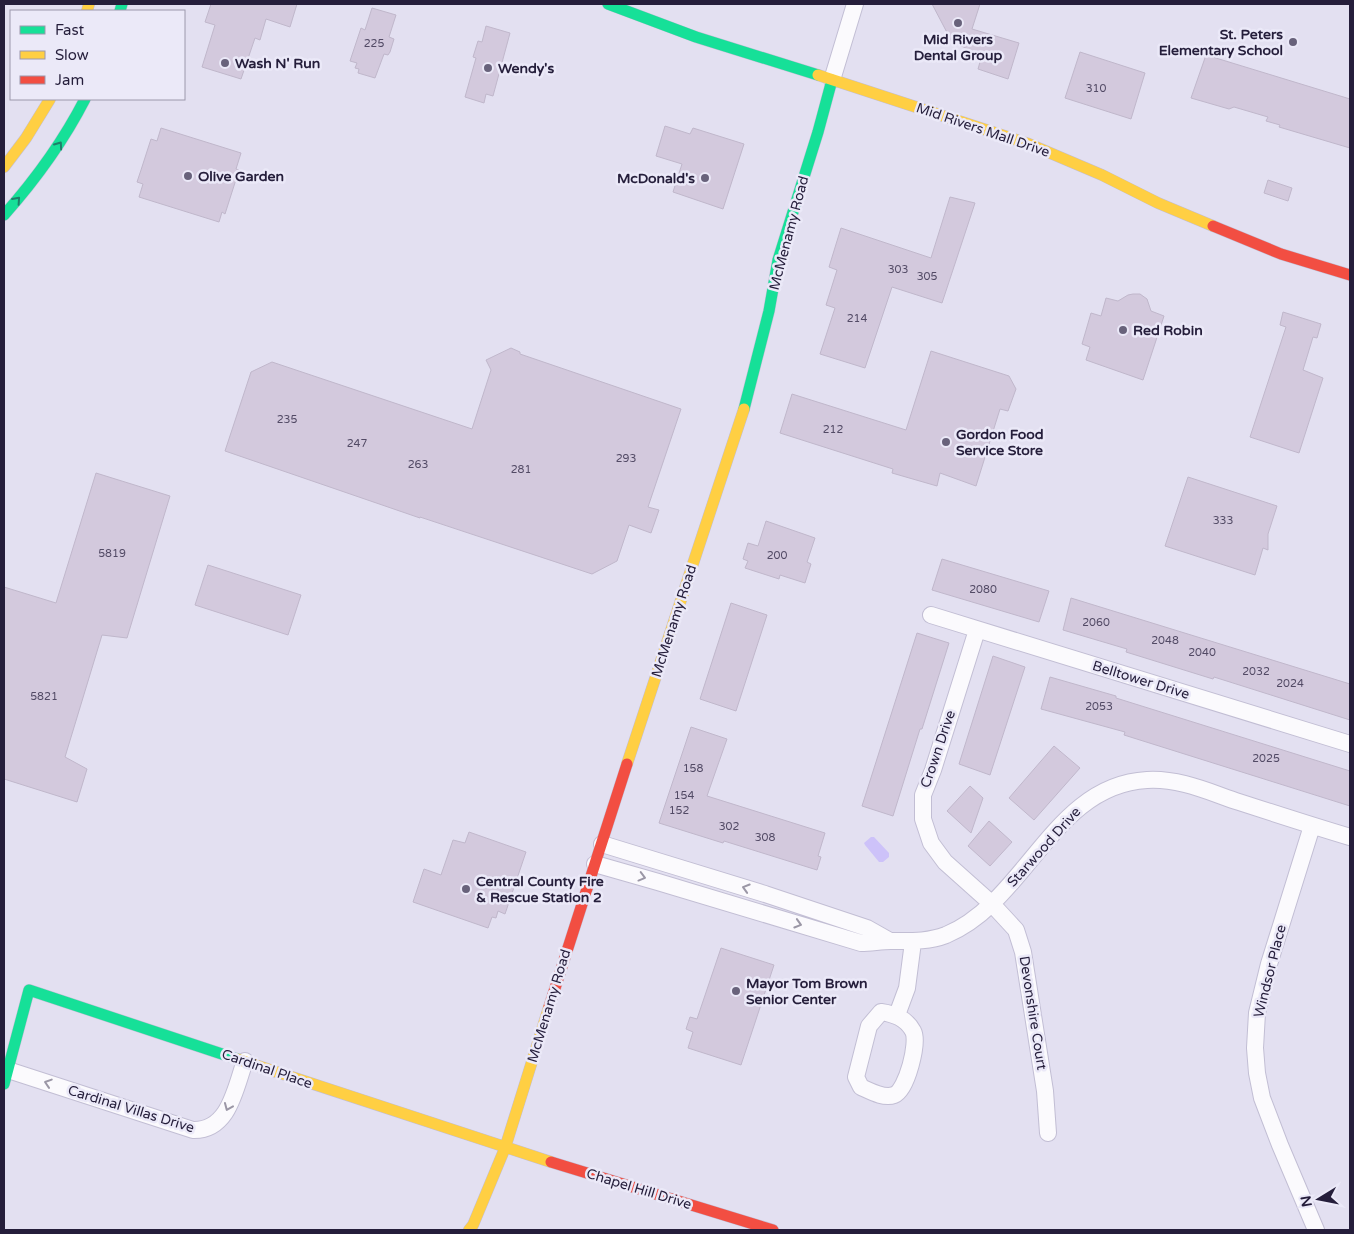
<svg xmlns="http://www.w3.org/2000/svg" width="1354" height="1234" font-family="'Varela Round',sans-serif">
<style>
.water{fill:#cdc2f9}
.building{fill:#d3c9dd;stroke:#c0b7cb}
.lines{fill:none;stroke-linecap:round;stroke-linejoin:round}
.street-casing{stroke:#c2bed4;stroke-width:18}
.fast-casing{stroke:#c2bed4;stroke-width:12}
.slow-casing{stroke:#c2bed4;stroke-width:12}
.jam-casing{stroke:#c2bed4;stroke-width:12}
.street{stroke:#fbfafd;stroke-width:16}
.fast{stroke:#16e098;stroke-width:11}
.slow{stroke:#ffcf43;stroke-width:11}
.jam{stroke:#f24e42;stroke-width:11}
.oneway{stroke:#1e7f6a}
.oneway2{stroke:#9b97a6}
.poi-dot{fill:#68627b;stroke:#ebe9f8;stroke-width:2}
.labels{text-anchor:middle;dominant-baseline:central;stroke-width:5;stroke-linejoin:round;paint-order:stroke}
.number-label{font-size:11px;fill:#524a65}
.poi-label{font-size:14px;font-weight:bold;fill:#251e3b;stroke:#ebe9f8;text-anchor:start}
.street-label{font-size:14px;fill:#251e3b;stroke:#ebe9f8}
</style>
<rect width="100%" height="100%" fill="#e3e0f1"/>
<path class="water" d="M 871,837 L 874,837 L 889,853 L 889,857 L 883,862 L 879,862 L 865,845 L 864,843 Z"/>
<path class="building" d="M 211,4 L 297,4 L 290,27 L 266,19 L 260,40 L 255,38 L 241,79 L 202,67 L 215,25 L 205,22 Z
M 932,4 L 980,4 L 972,29 L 1019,43 L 1008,79 L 978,69 L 982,55 L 952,42 Z
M 372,8 L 396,15 L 389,37 L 394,39 L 390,52 L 388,55 L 384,54 L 375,78 L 358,73 L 359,69 L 355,68 L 357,63 L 350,61 L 361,28 L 365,30 Z
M 486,26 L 510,33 L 493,96 L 486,94 L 484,103 L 465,97 L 476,58 L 473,57 L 478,41 L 482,42 Z
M 1080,52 L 1145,73 L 1131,119 L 1065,98 Z
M 1206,55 L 1350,99 L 1350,148 L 1279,127 L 1280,125 L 1266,121 L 1268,117 L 1234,107 L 1229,109 L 1191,98 Z
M 665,126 L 690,134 L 693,128 L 744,144 L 723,209 L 673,192 L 682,164 L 656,156 Z
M 161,128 L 241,153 L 236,169 L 239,170 L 225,214 L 222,212 L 219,222 L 139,197 L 143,184 L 137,182 L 141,170 L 151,139 L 157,141 Z
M 1268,180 L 1292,188 L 1288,201 L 1264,193 Z
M 950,197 L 975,203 L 942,303 L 892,287 L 865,368 L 820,354 L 835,308 L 826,305 L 837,270 L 829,267 L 841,228 L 931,258 Z
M 1133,294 L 1140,294 L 1147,299 L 1151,311 L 1164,316 L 1143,380 L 1086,360 L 1090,347 L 1082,344 L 1091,313 L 1101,316 L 1106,298 L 1118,301 L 1128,295 Z
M 1283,312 L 1321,324 L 1317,338 L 1313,337 L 1303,370 L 1323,378 L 1299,453 L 1250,437 L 1286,327 L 1280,325 Z
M 511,348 L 520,352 L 520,354 L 681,409 L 648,507 L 659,510 L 651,533 L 629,525 L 617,561 L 592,574 L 420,517 L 420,518 L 225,451 L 251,372 L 272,362 L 472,429 L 491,370 L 486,360 Z
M 931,351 L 1009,376 L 1016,389 L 1008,411 L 1000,409 L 976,486 L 940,473 L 937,486 L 892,473 L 893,469 L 780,433 L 792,394 L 906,430 Z
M 96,473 L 170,496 L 127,638 L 102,635 L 65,757 L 87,769 L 77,802 L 4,779 L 4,587 L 56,603 Z
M 1188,477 L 1277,506 L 1268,534 L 1268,550 L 1263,548 L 1255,575 L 1165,546 Z
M 766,521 L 815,538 L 807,562 L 811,564 L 805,583 L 780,575 L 779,579 L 745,568 L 748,561 L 743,559 L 748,543 L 758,546 Z
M 942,559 L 1049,591 L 1039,622 L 932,590 Z
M 208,565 L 301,595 L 288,635 L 195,605 Z
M 1071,598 L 1350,684 L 1350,720 L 1214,677 L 1213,679 L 1126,652 L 1127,649 L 1063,630 Z
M 731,603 L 767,615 L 736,711 L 700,699 Z
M 917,633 L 949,643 L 922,729 L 920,729 L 893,816 L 862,806 Z
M 993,656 L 1025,667 L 990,775 L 959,764 Z
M 1050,677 L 1116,696 L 1116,698 L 1350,771 L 1350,806 L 1124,735 L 1125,732 L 1041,709 Z
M 691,727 L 727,739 L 707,796 L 825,833 L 818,856 L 821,857 L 817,870 L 724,841 L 723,843 L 659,823 Z
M 1054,746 L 1080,768 L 1034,820 L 1009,798 Z
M 970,786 L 983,798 L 971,833 L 947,811 Z
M 989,821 L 1012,842 L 990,866 L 968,846 Z
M 469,832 L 526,852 L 505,914 L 498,911 L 496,918 L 492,917 L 488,928 L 413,902 L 424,869 L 441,875 L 453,840 L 465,843 Z
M 721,948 L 774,965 L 741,1065 L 688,1048 L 693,1032 L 686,1029 L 690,1017 L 697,1019 Z"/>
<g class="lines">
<defs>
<path id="street" d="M 832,80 L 855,4
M 931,615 L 1350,744
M 977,630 L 933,770 L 923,795 L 923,819 L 931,843 L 945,862 L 992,904 L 1016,930 L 1023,952 L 1045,1091 L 1048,1133
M 1312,826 L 1269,964 L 1257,1013 L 1255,1048 L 1257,1073 L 1262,1098 L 1280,1145 L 1316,1230
M 602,844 L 765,894 L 867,928 L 890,941
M 595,864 L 658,882 L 861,943 C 871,943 881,941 891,941 C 910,941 928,942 946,935 C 1027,901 1053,785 1147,780 C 1179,778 1209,792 1239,802 C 1276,814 1313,826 1350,837
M 881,1012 C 894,1014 906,1018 913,1031 C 919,1042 907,1090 894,1095 C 884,1099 870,1091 861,1087 L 856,1077 L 869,1026 Z
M 897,1015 L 907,988 L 913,942
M 8,1070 L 193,1130 C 229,1131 235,1089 245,1061"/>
<path id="fast" d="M 608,4 L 696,37 L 818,75
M 120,11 L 122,4
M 4,215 C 36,179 63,142 85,99
M 744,409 L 769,311 L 778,260 L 818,132 L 832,80
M 4,1084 L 29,990 L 237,1059"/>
<path id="slow" d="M 87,11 L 89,4
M 818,75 L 1029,144 L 1102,175 L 1158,203 L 1213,226
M 4,167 L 26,138 L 50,99
M 627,764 L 744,409
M 237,1059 L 551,1162
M 469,1230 L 473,1225 L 505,1148 L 549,1007"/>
<path id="jam" d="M 1213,226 L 1281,254 L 1350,275
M 549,1007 L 627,764
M 551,1162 L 773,1230"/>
</defs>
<use href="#street" class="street-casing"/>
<use href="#fast" class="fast-casing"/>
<use href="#slow" class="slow-casing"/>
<use href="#jam" class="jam-casing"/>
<use href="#street" class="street"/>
<use href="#fast" class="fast"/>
<use href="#slow" class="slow"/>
<use href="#jam" class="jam"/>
</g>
<defs><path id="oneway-chevron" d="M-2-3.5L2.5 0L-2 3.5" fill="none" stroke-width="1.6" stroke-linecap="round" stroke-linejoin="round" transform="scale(1.25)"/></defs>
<g class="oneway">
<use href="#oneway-chevron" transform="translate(59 145) rotate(-55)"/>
<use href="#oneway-chevron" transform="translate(17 200) rotate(-48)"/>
</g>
<g class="oneway2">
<use href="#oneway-chevron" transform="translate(642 877) rotate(15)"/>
<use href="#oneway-chevron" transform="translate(746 888) rotate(-163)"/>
<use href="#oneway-chevron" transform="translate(798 924) rotate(17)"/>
<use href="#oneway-chevron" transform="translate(48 1083) rotate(-162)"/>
<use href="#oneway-chevron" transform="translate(228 1107) rotate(113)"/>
</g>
<g class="poi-dot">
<circle cx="958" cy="23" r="5"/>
<circle cx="1293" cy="42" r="5"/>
<circle cx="225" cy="63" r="5"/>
<circle cx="488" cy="68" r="5"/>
<circle cx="188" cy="176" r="5"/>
<circle cx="705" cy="178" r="5"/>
<circle cx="1123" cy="330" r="5"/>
<circle cx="946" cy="442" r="5"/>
<circle cx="466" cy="889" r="5"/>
<circle cx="736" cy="991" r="5"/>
</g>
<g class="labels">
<g class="number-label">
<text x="374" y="43">225</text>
<text x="1096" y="88">310</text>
<text x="898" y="269">303</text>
<text x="927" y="276">305</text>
<text x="857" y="318">214</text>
<text x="287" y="419">235</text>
<text x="833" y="429">212</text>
<text x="357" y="443">247</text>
<text x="626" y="458">293</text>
<text x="418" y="464">263</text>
<text x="521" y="469">281</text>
<text x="1223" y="520">333</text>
<text x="112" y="553">5819</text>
<text x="777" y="555">200</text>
<text x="983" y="589">2080</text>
<text x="1096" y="622">2060</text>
<text x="1165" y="640">2048</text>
<text x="1202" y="652">2040</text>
<text x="1256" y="671">2032</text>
<text x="1290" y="683">2024</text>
<text x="44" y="696">5821</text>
<text x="1099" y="706">2053</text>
<text x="1266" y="758">2025</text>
<text x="693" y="768">158</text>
<text x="684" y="795">154</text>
<text x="679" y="810">152</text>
<text x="729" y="826">302</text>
<text x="765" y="837">308</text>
</g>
<g class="poi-label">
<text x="1283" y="34" text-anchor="end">St. Peters<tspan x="1283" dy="16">Elementary School</tspan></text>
<text x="958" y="39" text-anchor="middle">Mid Rivers<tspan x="958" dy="16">Dental Group</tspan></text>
<text x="235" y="63">Wash N' Run</text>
<text x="498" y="68">Wendy's</text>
<text x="198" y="176">Olive Garden</text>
<text x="695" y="178" text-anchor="end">McDonald's</text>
<text x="1133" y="330">Red Robin</text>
<text x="956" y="434">Gordon Food<tspan x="956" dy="16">Service Store</tspan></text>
<text x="476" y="881">Central County Fire<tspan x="476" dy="16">&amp; Rescue Station 2</tspan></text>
<text x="746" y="983">Mayor Tom Brown<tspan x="746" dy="16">Senior Center</tspan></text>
</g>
<g class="street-label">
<text transform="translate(983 130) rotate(19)">Mid Rivers Mall Drive</text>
<text transform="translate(789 233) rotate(-75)">McMenamy Road</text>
<text transform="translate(674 621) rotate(-72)">McMenamy Road</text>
<text transform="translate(1141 680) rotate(17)">Belltower Drive</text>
<text transform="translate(938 749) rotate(-71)">Crown Drive</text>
<text transform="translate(1044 847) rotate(-48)">Starwood Drive</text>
<text transform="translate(1270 971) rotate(-76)">Windsor Place</text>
<text transform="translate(549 1006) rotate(-73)">McMenamy Road</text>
<text transform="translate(1033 1013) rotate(81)">Devonshire Court</text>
<text transform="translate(267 1069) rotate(19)">Cardinal Place</text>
<text transform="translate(131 1109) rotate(17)">Cardinal Villas Drive</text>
<text transform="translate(639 1189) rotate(17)">Chapel Hill Drive</text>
</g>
</g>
<rect width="1354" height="1234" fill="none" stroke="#251e3b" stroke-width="10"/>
<rect x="10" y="10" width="175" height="90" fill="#ebe9f8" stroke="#9c98ac"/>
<rect x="20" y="26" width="25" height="8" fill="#16e098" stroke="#9c98ac"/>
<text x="55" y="35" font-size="15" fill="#251e3b">Fast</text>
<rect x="20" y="51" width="25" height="8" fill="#ffcf43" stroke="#9c98ac"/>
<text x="55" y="60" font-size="15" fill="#251e3b">Slow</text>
<rect x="20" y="76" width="25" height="8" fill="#f24e42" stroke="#9c98ac"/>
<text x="55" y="85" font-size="15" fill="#251e3b">Jam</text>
<g transform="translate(1319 1199) rotate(260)" stroke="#ebe9f8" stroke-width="4" paint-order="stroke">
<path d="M0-4L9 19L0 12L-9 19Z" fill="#251e3b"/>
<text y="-8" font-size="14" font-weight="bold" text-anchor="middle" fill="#251e3b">N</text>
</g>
</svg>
